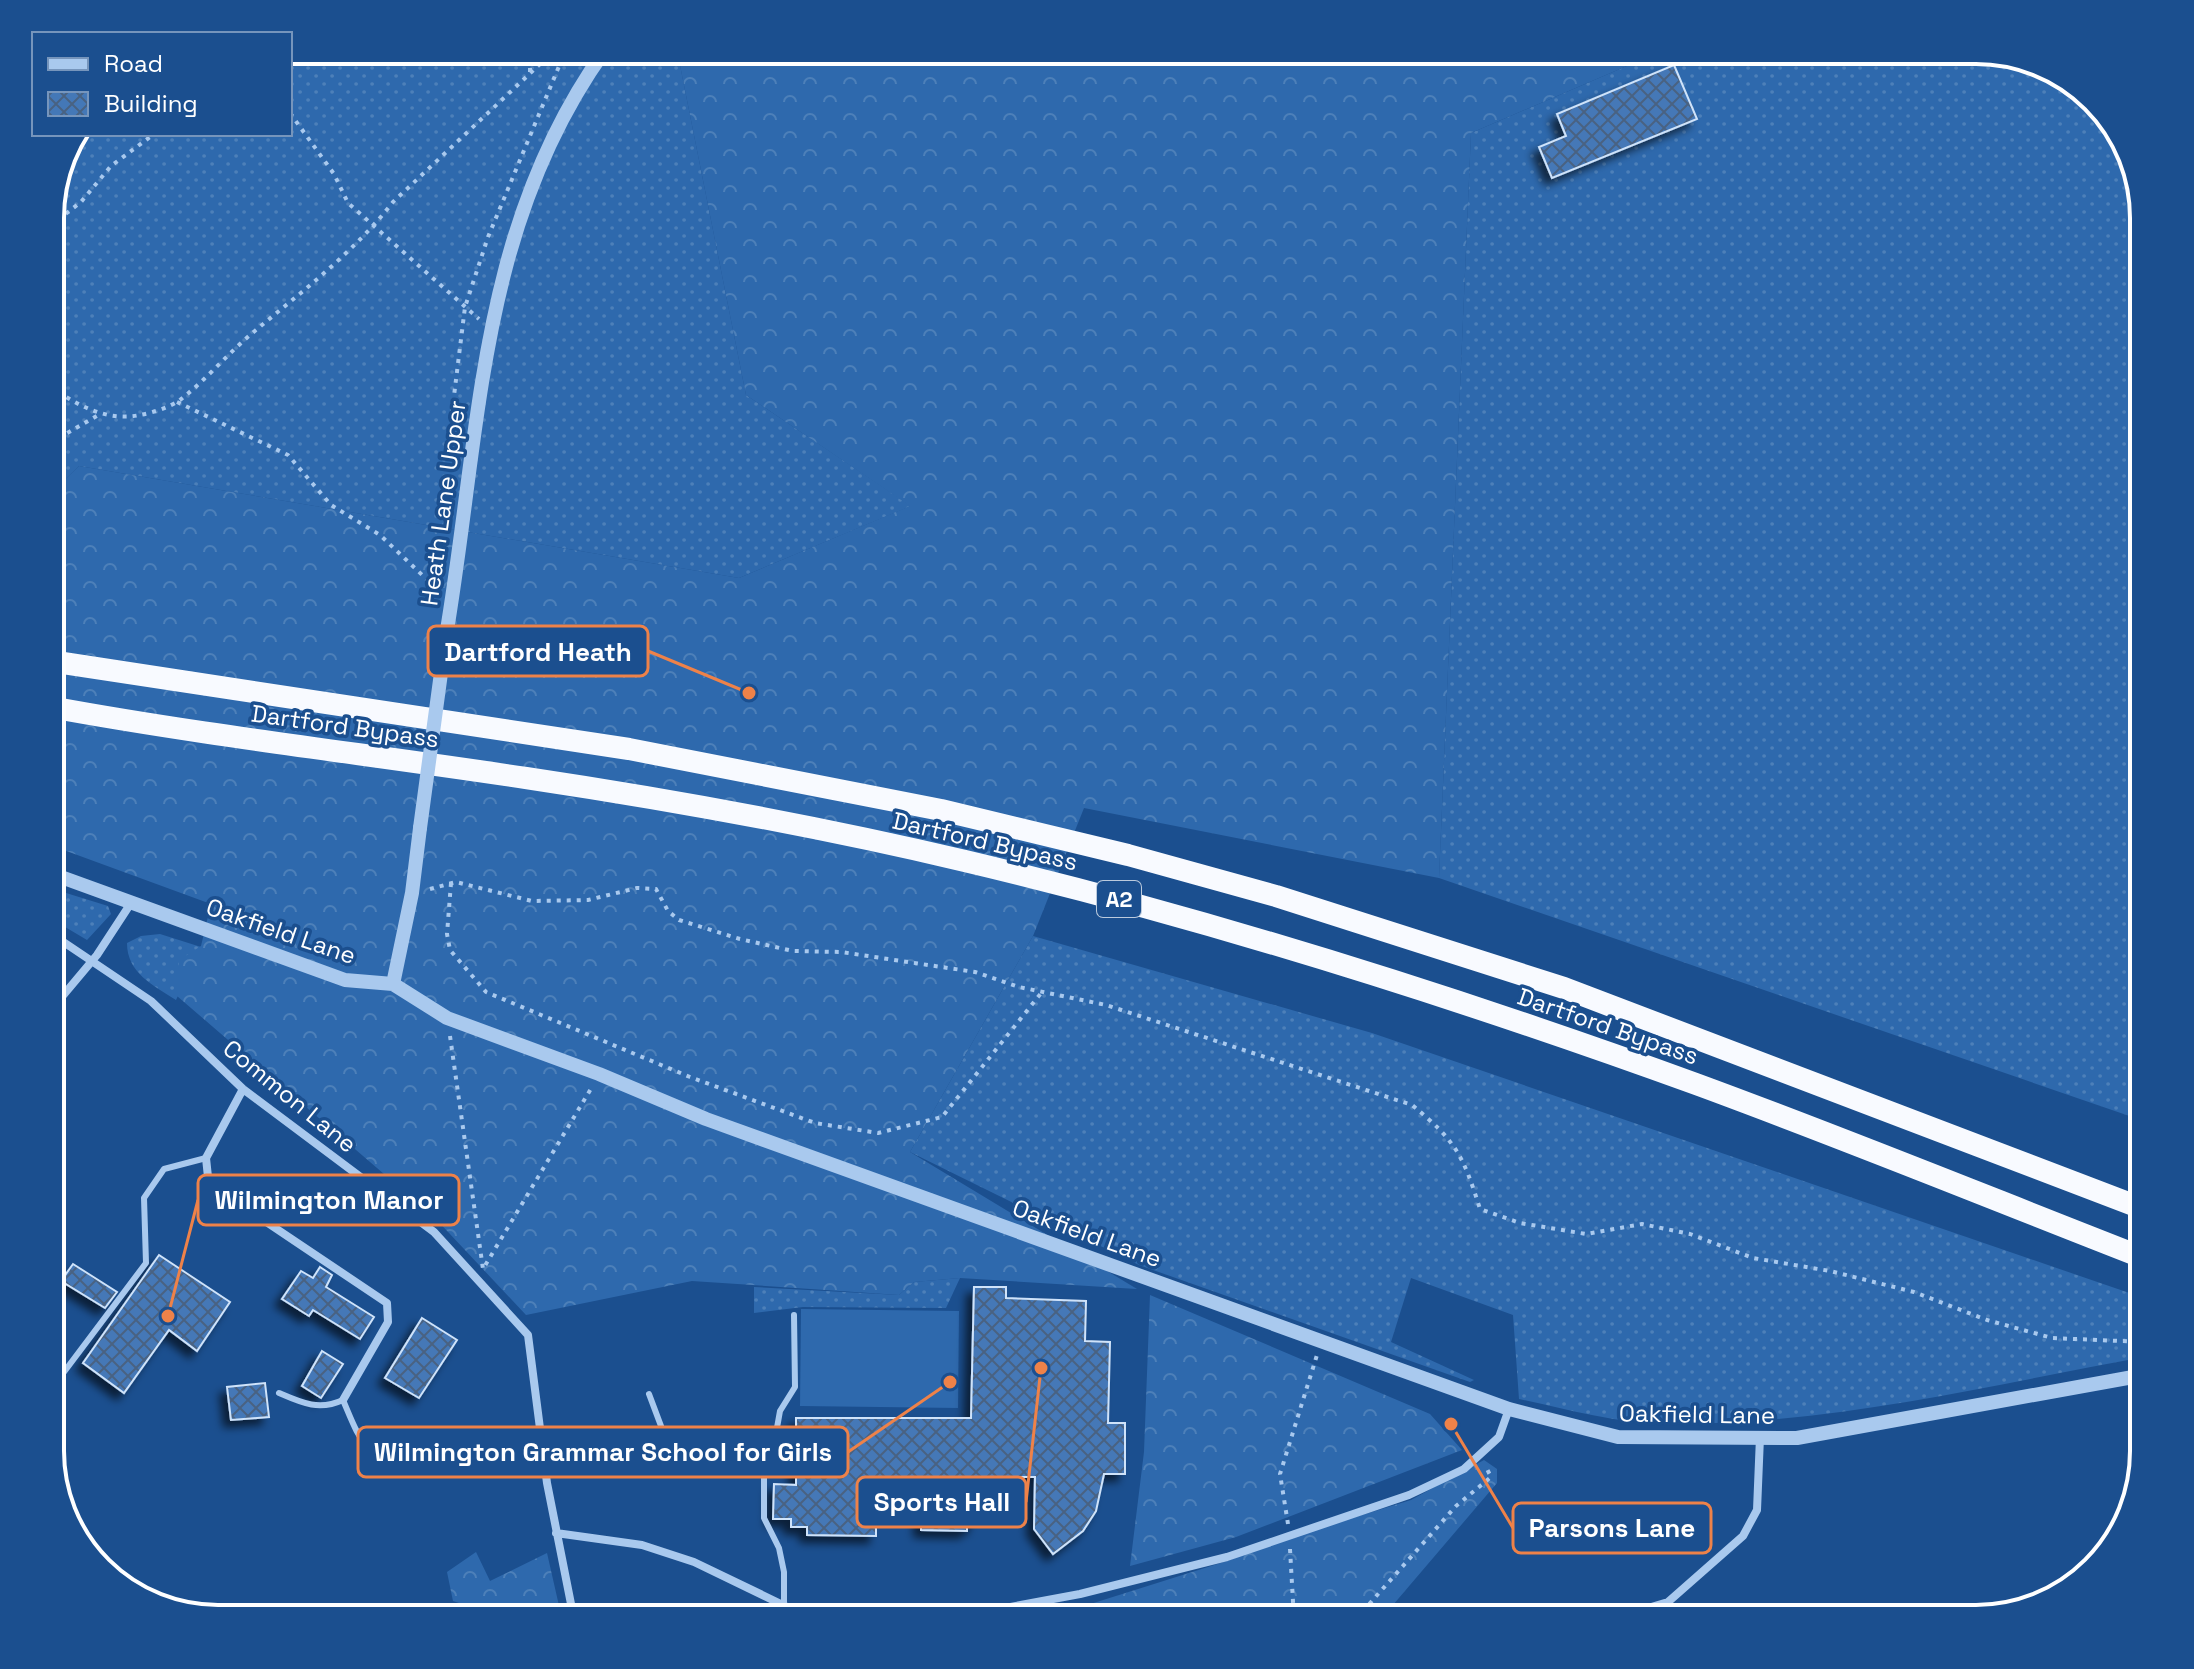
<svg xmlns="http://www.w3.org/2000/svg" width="2194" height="1669" font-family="'Space Grotesk',sans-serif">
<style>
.grass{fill:url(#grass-dots)}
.forest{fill:url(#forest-crowns)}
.pitch{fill:#2e69ad}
.building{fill:url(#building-cross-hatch);stroke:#cfe3fa;stroke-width:2;filter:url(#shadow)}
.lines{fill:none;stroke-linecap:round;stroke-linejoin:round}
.path{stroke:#a9c9ee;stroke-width:4;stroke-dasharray:4 6;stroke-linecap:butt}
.service{stroke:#a9c9ee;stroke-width:6}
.minor{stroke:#a9c9ee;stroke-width:8}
.tertiary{stroke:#a9c9ee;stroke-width:14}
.trunk{stroke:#f8faff;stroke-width:22}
.tertiary-bridge{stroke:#a9c9ee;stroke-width:14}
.labels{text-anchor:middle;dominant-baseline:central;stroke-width:7;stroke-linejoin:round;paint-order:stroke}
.shield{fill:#1b4f8f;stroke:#bbcadd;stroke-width:2}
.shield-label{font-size:22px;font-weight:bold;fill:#fff}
.street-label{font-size:24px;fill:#fff;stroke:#1b4f8f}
.rim{fill:none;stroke:#fff;stroke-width:4}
.leader{fill:none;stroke:#ee8249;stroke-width:3}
.callout-dot{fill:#ee8249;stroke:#1b4f8f;stroke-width:3}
.callout{fill:#1b4f8f;stroke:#ee8249;stroke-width:3}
.callout-label{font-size:26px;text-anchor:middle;font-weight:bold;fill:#fff}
</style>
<defs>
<pattern id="grass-dots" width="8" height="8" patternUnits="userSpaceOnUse" patternTransform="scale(2)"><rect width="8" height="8" fill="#2e69ad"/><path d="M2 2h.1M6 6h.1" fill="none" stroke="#4d80b9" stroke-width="1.8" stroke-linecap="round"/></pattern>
<pattern id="forest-crowns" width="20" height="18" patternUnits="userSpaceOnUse" patternTransform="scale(2)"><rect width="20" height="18" fill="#2e69ad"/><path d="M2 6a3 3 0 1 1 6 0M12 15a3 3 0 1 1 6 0" fill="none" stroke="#4d80b9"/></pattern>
<pattern id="building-cross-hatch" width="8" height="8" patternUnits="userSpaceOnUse" patternTransform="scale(2)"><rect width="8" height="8" fill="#4478b7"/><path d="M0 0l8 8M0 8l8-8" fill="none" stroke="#486282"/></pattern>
<filter id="shadow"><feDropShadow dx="-7" dy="7" stdDeviation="4" flood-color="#0009"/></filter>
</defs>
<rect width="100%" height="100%" fill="#1b4f8f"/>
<path class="grass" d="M 290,50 L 677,50 L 746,395 L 911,506 L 739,578 L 79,466 L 50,494 L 50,207 L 67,144 L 75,134 L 290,134 Z
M 1664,50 L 1976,50 L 2079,85 L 2127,144 L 2144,218 L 2144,1121 L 1439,878 L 1471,133 Z
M 50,888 L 108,906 L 111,914 L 87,940 L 50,918 Z
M 160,934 L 201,947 L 176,1000 C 153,985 127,973 127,943 L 141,936 Z
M 1033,936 L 1372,1033 L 2144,1298 L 2144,1357 C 1986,1386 1825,1426 1663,1424 C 1615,1423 1566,1409 1519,1399 L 1513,1315 L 1411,1278 L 1391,1342 L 1474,1380 L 1470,1382 L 1139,1265 L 910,1152 Z
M 960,1278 L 946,1308 L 803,1307 L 754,1313 L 754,1287 L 899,1295 L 914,1282 Z"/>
<path class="forest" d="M 677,50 L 1664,50 L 1471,133 L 1439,878 L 1084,808 L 1033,936 L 910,1152 L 1137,1289 L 960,1278 L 914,1282 L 899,1295 L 692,1281 L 526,1315 L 434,1217 L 177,996 L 179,960 L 201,946 L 211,904 L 50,845 L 50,494 L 79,466 L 739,578 L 910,506 L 746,395 Z
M 1150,1295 L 1430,1414 L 1462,1450 L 1236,1537 L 1130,1566 L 1144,1452 Z
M 1484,1460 L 1497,1469 L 1497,1483 L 1381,1619 L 1003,1619 L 1081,1607 L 1227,1561 L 1287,1538 L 1411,1500 Z
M 476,1552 L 490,1581 L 547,1553 L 562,1619 L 495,1619 L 486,1612 L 453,1601 L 447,1572 Z"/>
<path class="pitch" d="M 801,1309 L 959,1311 L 958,1408 L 800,1406 Z"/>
<path class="building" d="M 1674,65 L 1697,119 L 1552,178 L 1539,147 L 1566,136 L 1557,114 Z
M 159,1255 L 230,1302 L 197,1351 L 169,1330 L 124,1393 L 83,1363 Z
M 73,1264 L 117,1292 L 105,1308 L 61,1281 Z
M 320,1267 L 332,1275 L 326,1287 L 374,1317 L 360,1339 L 313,1310 L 309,1316 L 282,1299 L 301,1271 L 313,1278 Z
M 974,1287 L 1006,1287 L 1006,1298 L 1086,1301 L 1085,1341 L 1110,1342 L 1108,1423 L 1125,1423 L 1125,1474 L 1104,1474 L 1096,1511 L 1083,1531 L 1053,1554 L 1034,1529 L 1035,1477 L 981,1477 L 980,1513 L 974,1519 L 975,1526 L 967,1527 L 967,1531 L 921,1530 L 921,1508 L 909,1508 L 909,1485 L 876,1484 L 876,1536 L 807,1535 L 807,1527 L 791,1527 L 791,1519 L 773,1519 L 774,1484 L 796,1485 L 796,1418 L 971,1418 Z
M 422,1318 L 457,1340 L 419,1398 L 385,1378 Z
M 322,1351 L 343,1364 L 321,1398 L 302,1386 Z
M 265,1383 L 269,1417 L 231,1420 L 227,1387 Z"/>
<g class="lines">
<path class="path" d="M 530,72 L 530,50
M 290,113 L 334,174 L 348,203 L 479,319
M 50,226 L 81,202 L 111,166 L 154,134
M 50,386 C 76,405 107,422 140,415 C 152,413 170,407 180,400 C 207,379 229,352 256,330 C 304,290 355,251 393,202 L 555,50
M 177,402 L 288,455 L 331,505 L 380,535 L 438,590
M 460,419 L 452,412 L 465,307 L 488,237 L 562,59 L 562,50
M 50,443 L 100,414
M 451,883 L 447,934 L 450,950 L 486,992 L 690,1077 L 815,1123 L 878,1133 L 942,1117 L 1042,992
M 430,889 L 456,882 L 532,901 L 588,900 L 637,888 L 656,889 L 668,911 L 679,920 L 740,939 L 793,951 L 841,952 L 975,972 L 1019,987 L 1106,1005 L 1412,1105 C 1456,1141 1463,1155 1480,1209 L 1520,1223 L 1586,1234 L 1642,1224 L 1690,1234 L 1753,1258 L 1830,1271 L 1914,1292 L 1987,1320 L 2052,1338 L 2143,1342 L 2144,1345
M 450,1036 L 483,1269 L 592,1087
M 1288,1524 L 1280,1474 L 1317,1355
M 1290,1549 L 1294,1619
M 1356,1619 L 1456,1506 L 1491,1477 L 1485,1465"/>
<path class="service" d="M 64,1372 L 146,1263 L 144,1198 L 164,1169 L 206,1158
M 279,1393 C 302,1403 319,1411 343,1400 C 362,1445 361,1450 410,1459
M 649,1394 L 670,1450 L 681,1454 L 741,1456 L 756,1463 L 764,1475 L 764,1518 L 779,1548 L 784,1572 L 784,1608
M 756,1463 L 773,1450 L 780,1411 L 795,1387 L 794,1315"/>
<path class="minor" d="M 50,933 L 151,1001 L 243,1089 L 434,1232 L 528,1335 L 547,1483 L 574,1619
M 50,1011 L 97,955 L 131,903
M 243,1089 L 206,1158 L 208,1177 L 223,1193 L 387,1303 L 388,1322 L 343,1400
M 556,1533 L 642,1545 L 694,1562 L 812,1619
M 280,1619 L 280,1616
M 946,1619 L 1080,1594 L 1227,1557 L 1409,1495 L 1464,1469 L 1499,1437 L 1509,1409
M 1611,1619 L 1668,1602 L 1743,1536 L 1757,1510 L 1760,1437"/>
<path class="tertiary" d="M 446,636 C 481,430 478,227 605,50
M 50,873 L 345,980 L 393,984 L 447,1018 L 599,1074 L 706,1119 L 1509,1409 L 1618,1437 L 1797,1438 L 2144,1375
M 393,984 L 412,893 L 420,828"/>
<path class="trunk" d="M 50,661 L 629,749 L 941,810 L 1128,855 L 1276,896 L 1564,988 L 2144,1209
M 50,707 C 208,736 367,754 526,778 C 673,800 821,827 965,861 C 1214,920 1456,997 1696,1084 C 1846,1139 1995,1200 2144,1258"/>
<path class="tertiary-bridge" d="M 420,828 L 446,636"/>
</g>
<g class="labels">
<rect class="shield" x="1097" y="881" width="44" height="36" rx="6"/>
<g class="shield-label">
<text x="1119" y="899">A2</text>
</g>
<g class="street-label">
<text transform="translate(443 503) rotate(-82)">Heath Lane Upper</text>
<text transform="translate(345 726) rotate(8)">Dartford Bypass</text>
<text transform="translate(985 841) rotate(13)">Dartford Bypass</text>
<text transform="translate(281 931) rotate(19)">Oakfield Lane</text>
<text transform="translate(1608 1026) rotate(19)">Dartford Bypass</text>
<text transform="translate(290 1096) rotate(39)">Common Lane</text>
<text transform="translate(1087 1233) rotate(20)">Oakfield Lane</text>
<text transform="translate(1697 1414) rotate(1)">Oakfield Lane</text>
</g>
</g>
<path d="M0 0H2194V1669H0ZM218 64H1976A154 154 0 0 1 2130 218V1451A154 154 0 0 1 1976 1605H218A154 154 0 0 1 64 1451V218A154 154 0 0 1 218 64Z" fill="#1b4f8f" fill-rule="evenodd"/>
<path class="rim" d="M218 64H1976A154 154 0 0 1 2130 218V1451A154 154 0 0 1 1976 1605H218A154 154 0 0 1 64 1451V218A154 154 0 0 1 218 64Z"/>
<path class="leader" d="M749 693L648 651M168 1316L198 1200M950 1382L848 1452M1041 1368L1026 1502M1451 1424L1513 1528"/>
<g class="callout-dot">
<circle cx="749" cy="693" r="8"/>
<circle cx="168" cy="1316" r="8"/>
<circle cx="950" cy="1382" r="8"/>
<circle cx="1041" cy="1368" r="8"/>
<circle cx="1451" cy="1424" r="8"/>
</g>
<g class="callout">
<rect x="428" y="626" width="220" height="50" rx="8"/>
<rect x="198" y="1175" width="261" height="50" rx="8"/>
<rect x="358" y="1427" width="490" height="50" rx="8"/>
<rect x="857" y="1477" width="169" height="50" rx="8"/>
<rect x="1513" y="1503" width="198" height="50" rx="8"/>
</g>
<g class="callout-label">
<text x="538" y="661">Dartford Heath</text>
<text x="329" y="1209">Wilmington Manor</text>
<text x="603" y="1461">Wilmington Grammar School for Girls</text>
<text x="942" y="1511">Sports Hall</text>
<text x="1612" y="1537">Parsons Lane</text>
</g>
<rect x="32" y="32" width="260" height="104" fill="#1b4f8f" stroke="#7695bc" stroke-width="2"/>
<rect x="48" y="58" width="40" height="12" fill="#a9c9ee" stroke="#7695bc" stroke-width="2"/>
<text x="104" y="72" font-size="24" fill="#ffffff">Road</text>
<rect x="48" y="92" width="40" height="24" fill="url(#building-cross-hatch)" stroke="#7695bc" stroke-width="2"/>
<text x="104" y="112" font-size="24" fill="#ffffff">Building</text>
</svg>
